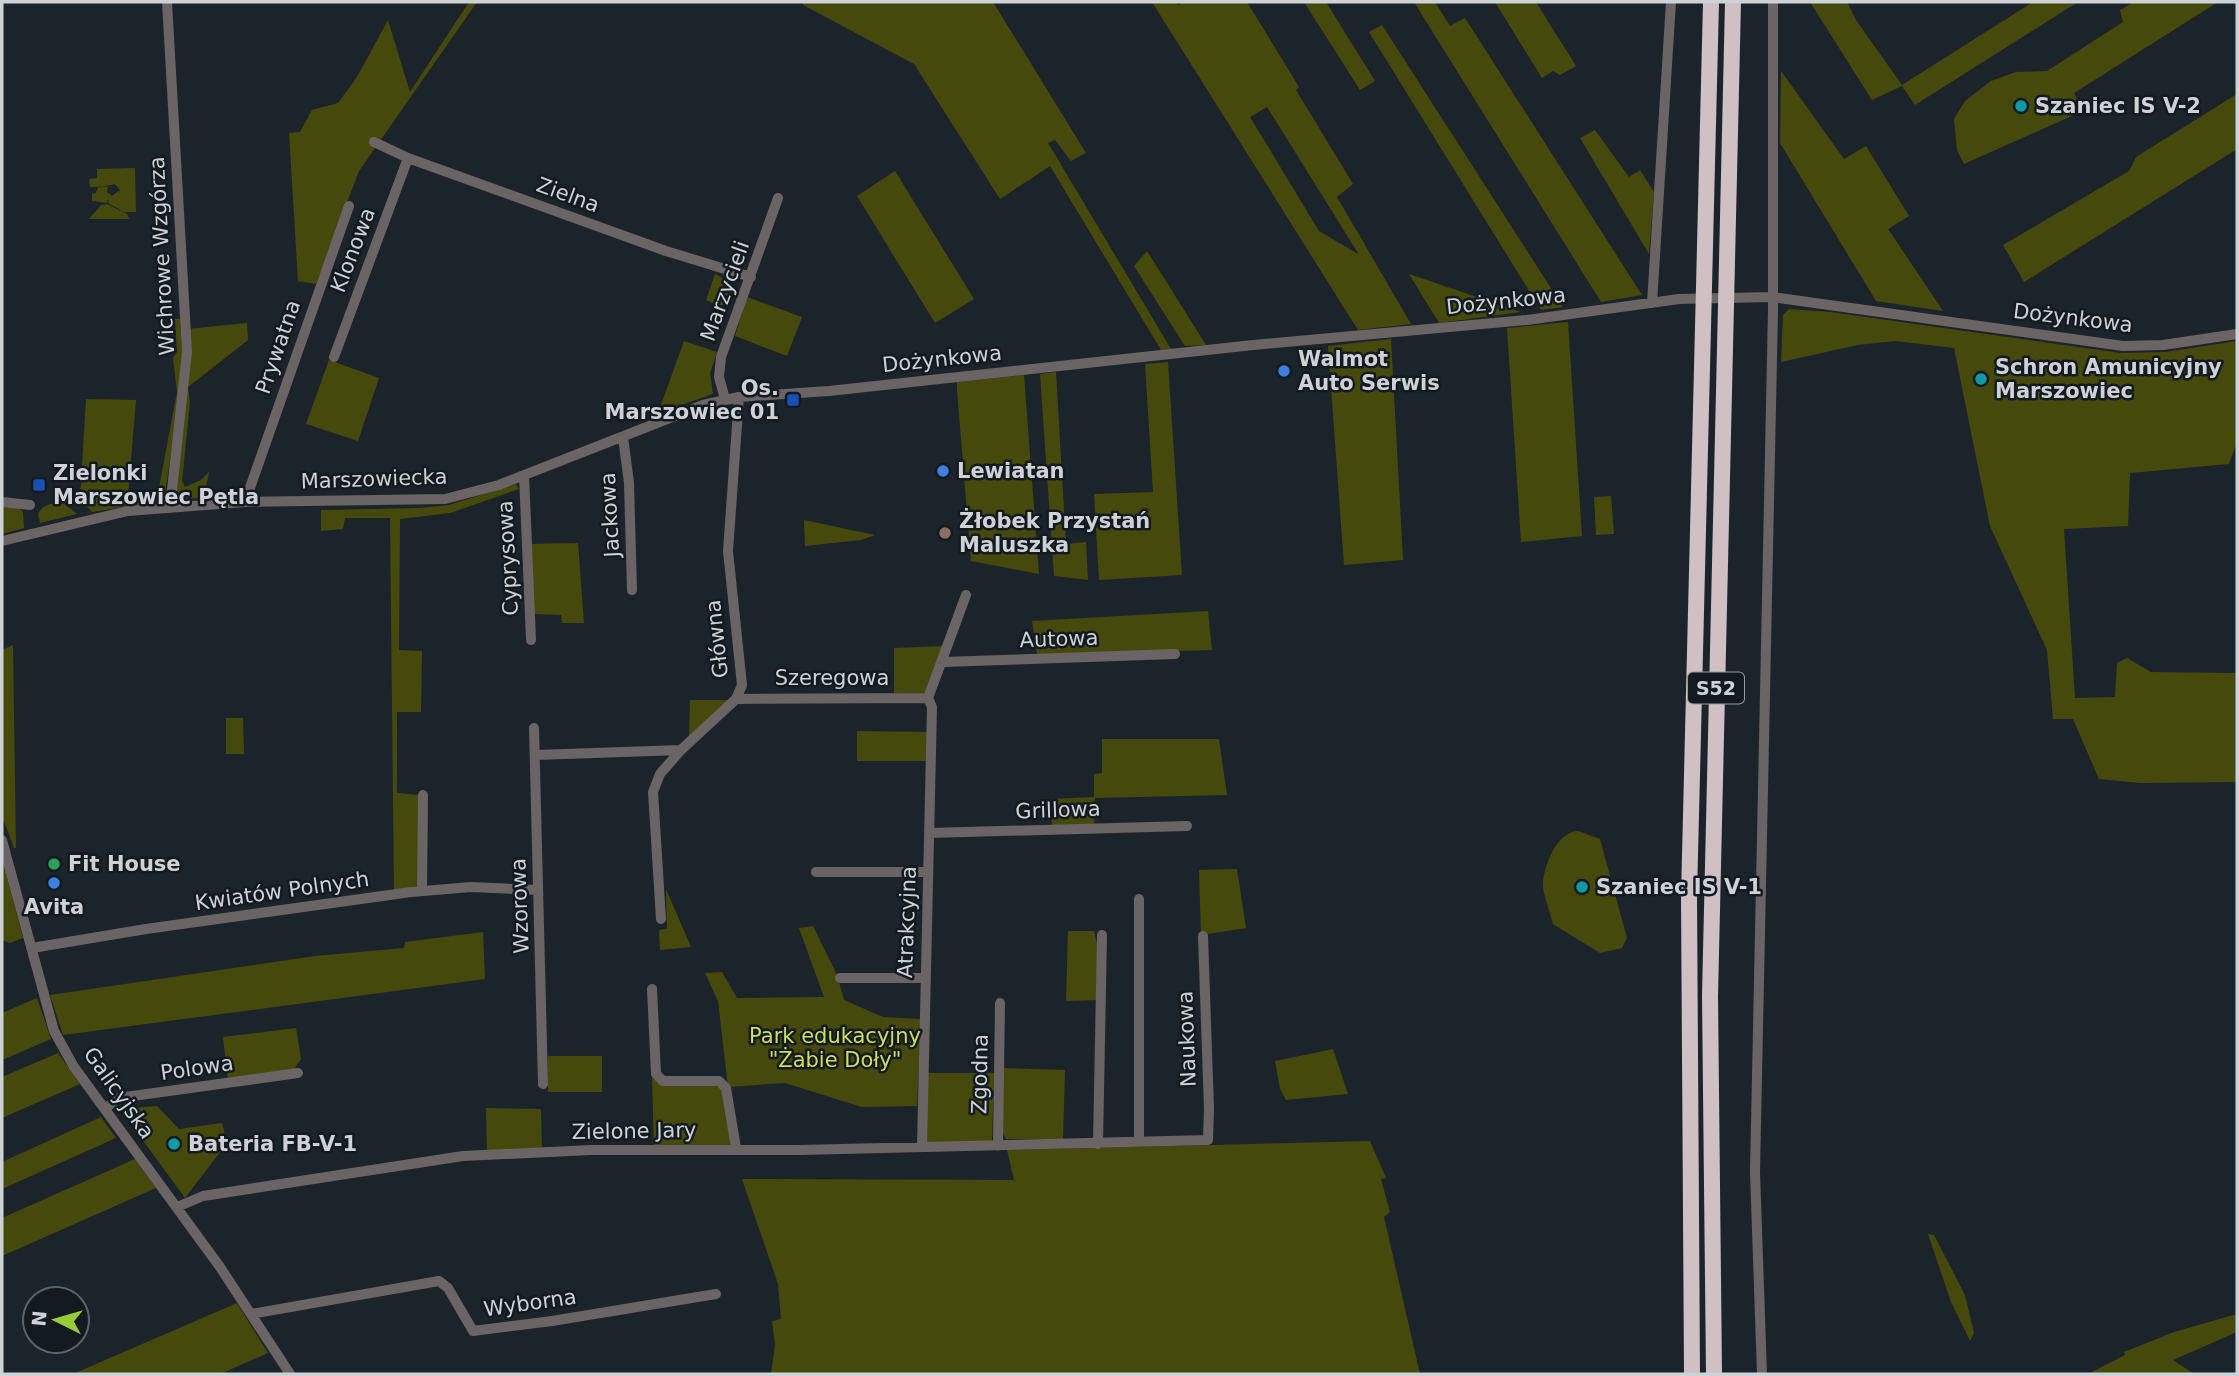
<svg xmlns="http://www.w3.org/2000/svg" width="2239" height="1376" font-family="'DejaVu Sans',sans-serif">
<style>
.green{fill:#454a0c;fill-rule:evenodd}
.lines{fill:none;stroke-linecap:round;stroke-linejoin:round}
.minor{stroke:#6a6465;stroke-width:10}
.highway{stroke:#cfc0c3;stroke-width:16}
.culture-dot{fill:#0f9aa8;stroke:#131b21;stroke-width:2.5}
.shop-dot{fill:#3f7fe0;stroke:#131b21;stroke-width:2.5}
.transit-dot{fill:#1a4fb4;stroke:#131b21;stroke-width:2.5}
.education-dot{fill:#8d6e63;stroke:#131b21;stroke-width:2.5}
.leisure-dot{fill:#2e9e5b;stroke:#131b21;stroke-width:2.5}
.labels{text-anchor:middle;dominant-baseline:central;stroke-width:5;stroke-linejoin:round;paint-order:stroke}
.shield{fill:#131b21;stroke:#959ba0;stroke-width:2}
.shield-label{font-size:19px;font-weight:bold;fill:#cdd2d7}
.poi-label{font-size:21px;font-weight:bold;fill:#cdd2d7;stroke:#131b21;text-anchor:start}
.street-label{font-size:21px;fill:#cdd2d7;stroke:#131b21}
.park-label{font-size:21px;fill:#d0db62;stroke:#131b21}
</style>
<rect width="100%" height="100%" fill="#1c242b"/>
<path class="green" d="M 469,2 L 477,2 L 359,171 L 316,284 L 298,281 L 289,133 L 300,132 L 312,110 L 338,103 L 357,77 L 388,20 L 410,92 Z
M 803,2 L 993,2 L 1086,153 L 1071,161 L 1055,140 L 1048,143 L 1171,349 L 1161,350 L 1050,166 L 1000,199 L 914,64 L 803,5 Z
M 1152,2 L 1176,2 L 1178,5 L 1184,2 L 1247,2 L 1299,87 L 1296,90 L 1353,184 L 1337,197 L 1411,324 L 1358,330 ZM 1267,107 L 1358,253 L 1358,254 L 1319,231 L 1250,117 Z
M 1304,2 L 1326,2 L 1375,81 L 1360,90 Z
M 1414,2 L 1435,2 L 1450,26 L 1465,18 L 1642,295 L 1601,302 Z
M 1495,2 L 1536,2 L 1576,66 L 1560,75 L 1553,71 L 1542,78 Z
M 1810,2 L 1847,2 L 1856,20 L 1902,85 L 2033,2 L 2078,2 L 1915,105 L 1902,86 L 1872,100 Z
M 2134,2 L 2218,2 L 2074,93 L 2083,111 L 1964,164 L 1957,150 L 1954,119 L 1965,101 L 1991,81 L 2016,72 L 2047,71 L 2123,22 L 2120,10 Z
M 1382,25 L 1563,307 L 1541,310 L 1369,32 Z
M 1781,71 L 1844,159 L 1866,146 L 1909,216 L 1888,229 L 1943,311 L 1876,301 L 1780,143 Z
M 2237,94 L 2237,149 L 2024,282 L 2003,245 L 2129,171 L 2136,157 Z
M 1595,130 L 1629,177 L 1640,170 L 1654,192 L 1649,254 L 1580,138 Z
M 135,168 L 136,212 L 124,212 L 108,203 L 109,196 L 107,203 L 92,201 L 92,193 L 95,194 L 99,186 L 108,187 L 107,192 L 112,196 L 120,190 L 115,184 C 110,186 96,187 90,187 L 89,179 L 97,178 L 97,169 Z
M 895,171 L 974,299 L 935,323 L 857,196 Z
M 107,204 L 127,214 L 129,219 L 89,219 L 101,205 Z
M 1147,251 L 1206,345 L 1185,346 L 1134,266 Z
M 715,274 L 732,283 L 733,290 L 726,305 L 717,305 L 706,300 Z
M 1409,274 L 1521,312 L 1439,323 Z
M 747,297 L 802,317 L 787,356 L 735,336 Z
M 1789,309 L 1830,312 L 2120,353 L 2166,352 L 2237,341 L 2237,442 L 2229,464 L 2130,473 L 2128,526 L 2064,529 L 2075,698 L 2115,697 L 2117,663 L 2127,658 L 2151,672 L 2237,673 L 2237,782 L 2140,783 L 2099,779 L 2073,719 L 2053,719 L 2047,650 L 1990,526 L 1954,348 L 1895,341 L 1858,345 L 1781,362 L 1783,315 Z
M 175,319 L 180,319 L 183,369 L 164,501 L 92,512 L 80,499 L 86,399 L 136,400 L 128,495 L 158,493 L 177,392 L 173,358 L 177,352 Z
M 1568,322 L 1582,536 L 1521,542 L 1507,328 Z
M 247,323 L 248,340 L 188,387 L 190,403 L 182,481 L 185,487 L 201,480 L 209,472 L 204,498 L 173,499 L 187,329 Z
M 1391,339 L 1403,560 L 1344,565 L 1328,346 Z
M 684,341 L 717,352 L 710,373 L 713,394 L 658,413 Z
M 329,360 L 379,378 L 358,441 L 306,424 Z
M 1168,362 L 1182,575 L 1099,580 L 1094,494 L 1153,492 L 1145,364 Z
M 1056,372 L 1066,544 L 1086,542 L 1088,580 L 1054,576 L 1040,374 Z
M 1024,375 L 1039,574 L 971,561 L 957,390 L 957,382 Z
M 516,484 L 519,489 L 450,513 L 400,519 L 399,650 L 422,651 L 421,712 L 397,712 L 397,793 L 420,795 L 418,888 L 394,891 L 390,518 L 345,518 L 343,529 L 321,531 L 321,510 L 420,508 L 449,505 Z
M 1611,496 L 1614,534 L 1596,535 L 1594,497 Z
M 62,502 L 77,514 L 40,523 L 38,514 C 43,504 51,504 62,502 Z
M 2,506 L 16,506 L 23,512 L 24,528 L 2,534 Z
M 804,520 L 875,535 L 861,540 L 805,546 Z
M 578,543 L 584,623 L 562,623 L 561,615 L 534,614 L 530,544 Z
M 1208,611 L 1212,650 L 1037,655 L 1032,621 Z
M 13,645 L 16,848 L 14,848 L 2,816 L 2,650 Z
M 944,646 L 927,694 L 894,693 L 894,648 Z
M 690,700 L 731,700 L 689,738 Z
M 226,718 L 243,718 L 244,754 L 226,754 Z
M 857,731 L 928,732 L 928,761 L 857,761 Z
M 1102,739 L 1219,739 L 1227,795 L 1095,798 L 1094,826 L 1052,828 L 1051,799 L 1094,797 L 1094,774 L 1102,773 Z
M 1578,831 L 1600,839 L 1627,938 L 1622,948 L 1600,953 L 1553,924 C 1550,912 1544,898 1543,886 C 1543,866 1557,832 1578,831 Z
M 2,858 L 23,938 L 10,943 L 2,940 Z
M 1237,869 L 1246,928 L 1201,935 L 1199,870 Z
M 666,889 L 691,947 L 660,950 L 659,930 L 667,929 Z
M 813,926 L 837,975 L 844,1000 L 883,1017 L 921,1019 L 917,1106 L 862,1107 L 785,1083 L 728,1087 L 718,1001 L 705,973 L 722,972 L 737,998 L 824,997 L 799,928 Z
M 1068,931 L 1094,931 L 1097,944 L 1097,1000 L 1066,1001 Z
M 483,932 L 485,979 L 63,1035 L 50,995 L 315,956 L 404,948 L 405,942 Z
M 37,998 L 51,1039 L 2,1060 L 2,1013 Z
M 296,1028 L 301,1059 L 292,1072 L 228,1080 L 223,1037 Z
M 1333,1049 L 1348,1094 L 1286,1100 L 1280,1089 L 1275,1061 Z
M 58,1053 L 80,1084 L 2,1118 L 2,1077 Z
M 548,1056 L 602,1056 L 602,1092 L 548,1092 Z
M 1002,1068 L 1065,1070 L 1063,1139 L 1006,1139 L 1002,1131 Z
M 927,1073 L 994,1073 L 992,1142 L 925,1142 Z
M 652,1078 C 673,1093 703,1076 724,1090 L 732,1143 L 728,1146 L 654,1148 Z
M 157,1106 L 179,1129 L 222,1123 L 227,1143 L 185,1198 L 120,1109 Z
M 486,1108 L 541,1109 L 542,1150 L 487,1153 Z
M 101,1117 L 116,1138 L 2,1189 L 2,1162 Z
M 1370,1141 L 1386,1178 L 1381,1179 L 1390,1212 L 1384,1217 L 1420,1374 L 771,1374 L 775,1345 L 772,1321 L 781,1319 L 778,1284 L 742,1179 L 1014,1180 L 1007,1150 Z
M 135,1159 L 156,1188 L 2,1256 L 2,1218 Z
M 1928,1234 L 1934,1235 L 1965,1295 L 1974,1333 L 1970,1341 L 1951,1302 Z
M 237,1303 L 268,1353 L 220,1374 L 73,1374 Z
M 2237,1314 L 2237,1332 L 2173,1360 L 2194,1374 L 2088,1374 L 2125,1355 L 2124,1352 L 2174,1332 Z"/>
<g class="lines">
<path class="minor" d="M 167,2 L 187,352 L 170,508
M 374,142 L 408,158 L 666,251 L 751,277
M 1652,303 L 1671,2
M 334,357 L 408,158
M 725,399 L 719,377 L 721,357 L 778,198
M 623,437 L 629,483 L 632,590
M 524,475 L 531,640
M 2,502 L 30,505
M 245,502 L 349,206
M 2,541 L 128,511 L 245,502 L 445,499 L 499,485 L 703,405 L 739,397 L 829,391 L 1253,345 L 1527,320 L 1679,299 L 1772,297 L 2123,346 L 2163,345 L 2237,334
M 943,662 L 1175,654
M 928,698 L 966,595
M 736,699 L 928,698
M 534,728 L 543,1084
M 536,755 L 681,750
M 929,833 L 1187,826
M 2,840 L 54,1031 L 74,1067 L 220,1267 L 290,1374
M 816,872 L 928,872
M 422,891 L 423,795
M 1139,899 L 1139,1141
M 661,919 L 653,792 L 660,774 L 681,750 L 736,699 L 742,685 L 728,551 L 739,397
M 32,948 L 146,929 L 411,892 L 471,887 L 538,890
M 840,978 L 925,978
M 652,989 L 656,1074 L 663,1081 L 719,1081 L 726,1088 L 736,1148
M 105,1109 L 118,1098 L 298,1073
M 1098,1144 L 1102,935
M 998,1146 L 1000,1003
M 922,1147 L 932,707 L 928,698
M 177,1207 L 203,1196 L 463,1156 L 591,1150 L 800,1150 L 1208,1140 L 1209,1109 L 1203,936
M 251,1314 L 439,1281 L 448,1288 L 473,1331 L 552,1321 L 716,1294
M 1762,1374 L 1755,1172 L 1773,310 L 1773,2"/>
<path class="highway" d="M 1692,1374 L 1689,896 L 1711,2
M 1714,1374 L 1710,996 L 1733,2"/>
</g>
<g class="culture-dot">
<circle cx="2021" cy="106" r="7"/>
<circle cx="1981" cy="379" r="7"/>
<circle cx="1582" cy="887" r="7"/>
<circle cx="174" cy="1144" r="7"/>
</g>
<g class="shop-dot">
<circle cx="1284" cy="371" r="7"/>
<circle cx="943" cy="471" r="7"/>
<circle cx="54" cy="883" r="7"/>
</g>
<g class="transit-dot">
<rect x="786" y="393" width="14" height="14" rx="3.5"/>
<rect x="32" y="478" width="14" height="14" rx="3.5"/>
</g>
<circle class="education-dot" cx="945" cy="533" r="7"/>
<circle class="leisure-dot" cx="54" cy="864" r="7"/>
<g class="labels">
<rect class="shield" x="1688" y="672.5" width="56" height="31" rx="5"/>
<g class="shield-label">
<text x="1716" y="688">S52</text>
</g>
<g class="poi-label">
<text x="2035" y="106">Szaniec IS V-2</text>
<text x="1298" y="359">Walmot<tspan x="1298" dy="24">Auto Serwis</tspan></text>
<text x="1995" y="367">Schron Amunicyjny<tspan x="1995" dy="24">Marszowiec</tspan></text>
<text x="779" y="388" text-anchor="end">Os.<tspan x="779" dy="24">Marszowiec 01</tspan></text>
<text x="957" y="471">Lewiatan</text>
<text x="53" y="473">Zielonki<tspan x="53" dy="24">Marszowiec Pętla</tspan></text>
<text x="959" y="521">Żłobek Przystań<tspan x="959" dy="24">Maluszka</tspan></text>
<text x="68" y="864">Fit House</text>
<text x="1596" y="887">Szaniec IS V-1</text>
<text x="54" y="907" text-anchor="middle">Avita</text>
<text x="188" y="1144">Bateria FB-V-1</text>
</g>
<g class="street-label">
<text transform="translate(568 195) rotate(20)">Zielna</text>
<text transform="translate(353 250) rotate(-69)">Klonowa</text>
<text transform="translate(162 256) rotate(-93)">Wichrowe Wzgórza</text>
<text transform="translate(725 291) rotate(-70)">Marzycieli</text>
<text transform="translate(1506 301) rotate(-6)">Dożynkowa</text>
<text transform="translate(2073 318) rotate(7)">Dożynkowa</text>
<text transform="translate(278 347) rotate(-71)">Prywatna</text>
<text transform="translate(942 359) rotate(-6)">Dożynkowa</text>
<text transform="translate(374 479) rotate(-2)">Marszowiecka</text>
<text transform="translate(610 515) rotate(-93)">Jackowa</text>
<text transform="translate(508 558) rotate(-93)">Cyprysowa</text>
<text transform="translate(717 639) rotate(-96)">Główna</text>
<text transform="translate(1059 639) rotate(-2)">Autowa</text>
<text x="832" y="678">Szeregowa</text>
<text transform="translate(1058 810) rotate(-2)">Grillowa</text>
<text transform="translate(282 891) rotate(-8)">Kwiatów Polnych</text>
<text transform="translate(520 906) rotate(-92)">Wzorowa</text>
<text transform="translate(907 922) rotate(-88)">Atrakcyjna</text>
<text transform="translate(1187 1039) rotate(-92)">Naukowa</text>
<text transform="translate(197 1068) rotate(-8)">Polowa</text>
<text transform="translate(980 1074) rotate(-89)">Zgodna</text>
<text transform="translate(119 1093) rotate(55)">Galicyjska</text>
<text transform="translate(634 1131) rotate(-1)">Zielone Jary</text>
<text transform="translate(530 1303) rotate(-8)">Wyborna</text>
</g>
<g class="park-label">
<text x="835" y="1036">Park edukacyjny<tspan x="835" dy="24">"Żabie Doły"</tspan></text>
</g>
</g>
<rect width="2239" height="1376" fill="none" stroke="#cdd2d7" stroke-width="7"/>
<g transform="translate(56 1320) rotate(275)"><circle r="33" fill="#131b21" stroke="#5d646a" stroke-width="2"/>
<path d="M0-5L12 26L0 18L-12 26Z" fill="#97cc38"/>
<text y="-10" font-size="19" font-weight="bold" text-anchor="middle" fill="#cdd2d7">N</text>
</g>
</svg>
